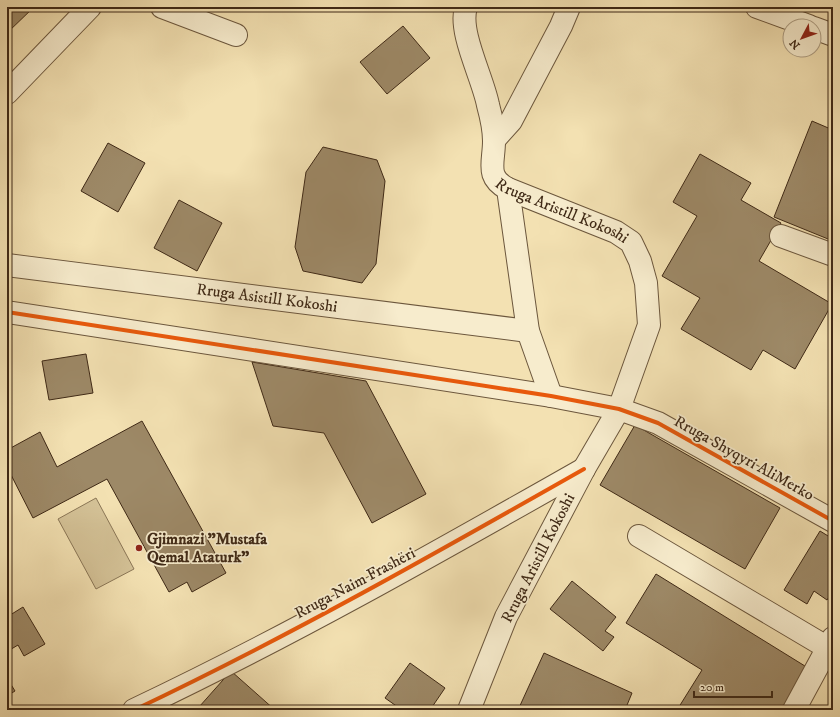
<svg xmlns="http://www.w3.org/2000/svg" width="840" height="717" font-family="'IM FELL DW Pica',serif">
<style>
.green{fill:#d4c297;stroke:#8a7656}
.building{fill:#9d8967;stroke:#3f2916}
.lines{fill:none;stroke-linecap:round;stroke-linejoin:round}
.minor-casing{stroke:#6c573d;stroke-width:24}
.minor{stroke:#f7eccd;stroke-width:22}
.cycleway-casing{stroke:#f7eccd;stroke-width:6}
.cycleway{stroke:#e8590c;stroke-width:4}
.poi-dot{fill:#8f2418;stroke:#f7eccd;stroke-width:1.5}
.labels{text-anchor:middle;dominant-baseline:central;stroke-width:3.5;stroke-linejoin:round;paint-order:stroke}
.street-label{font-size:16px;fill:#3f2916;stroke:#f7eccd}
.poi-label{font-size:16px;font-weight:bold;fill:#3f2916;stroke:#f7eccd;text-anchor:start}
</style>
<rect width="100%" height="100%" fill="#f3e1b2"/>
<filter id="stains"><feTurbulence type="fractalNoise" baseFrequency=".005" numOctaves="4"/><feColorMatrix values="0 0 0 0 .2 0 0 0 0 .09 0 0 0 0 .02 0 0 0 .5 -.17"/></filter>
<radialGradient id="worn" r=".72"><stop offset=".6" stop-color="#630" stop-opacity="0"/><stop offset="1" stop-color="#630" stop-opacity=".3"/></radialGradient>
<path class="green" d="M 96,498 L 134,569 L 96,589 L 58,519 Z"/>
<path class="building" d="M 7,7 L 34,7 L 7,33 Z
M 403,26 L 430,58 L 387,94 L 360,62 Z
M 812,121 L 833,130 L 833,241 L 774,217 Z
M 108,143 L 145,163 L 118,212 L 81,191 Z
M 323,147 L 377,160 L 385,181 L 376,264 L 362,283 L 303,271 L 295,247 L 306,172 Z
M 700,154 L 751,183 L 741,200 L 781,223 L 759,261 L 832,304 L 795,369 L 763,350 L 751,370 L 681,329 L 700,298 L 662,276 L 697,216 L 673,202 Z
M 179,200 L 222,223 L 197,271 L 154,248 Z
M 86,354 L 93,393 L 49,400 L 42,361 Z
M 252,362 L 366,381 L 426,494 L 372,523 L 324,433 L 273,426 Z
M 142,421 L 226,573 L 192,592 L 187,582 L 169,592 L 107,479 L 33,518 L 7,467 L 7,450 L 40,432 L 57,467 Z
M 635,425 L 780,508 L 745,569 L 600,485 Z
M 820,531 L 833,539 L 833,591 L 827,600 L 814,591 L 807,604 L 784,590 Z
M 656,574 L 813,671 L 789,710 L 677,710 L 702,670 L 626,623 Z
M 572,581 L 616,617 L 605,631 L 614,637 L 603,651 L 550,609 Z
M 23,607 L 45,644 L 24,656 L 18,645 L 8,651 L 7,650 L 7,628 L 11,625 L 7,617 Z
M 544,653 L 632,693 L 625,710 L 518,710 Z
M 410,663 L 445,688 L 430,710 L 402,710 L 385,698 Z
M 231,671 L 275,710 L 203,710 L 199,707 Z
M 7,678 L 15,691 L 7,696 Z"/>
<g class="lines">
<defs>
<g id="minor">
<path d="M 162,7 L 236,35"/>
<path id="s1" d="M 466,7 C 458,32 483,78 488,105 C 491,116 494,130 494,141 C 494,163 485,177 508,189 L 616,232 L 631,242 L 640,261 L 646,283 L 649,325 L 619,409 L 584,469 L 506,617 L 469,710"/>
<path d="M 757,7 L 809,26"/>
<path d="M 814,28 L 833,35"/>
<path d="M 7,93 L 90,7"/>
<path d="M 494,140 L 511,121 L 561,26 L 569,7"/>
<path d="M 508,189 L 528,331 L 551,396"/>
<path d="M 781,236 L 833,255"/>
<path id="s2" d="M 7,265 L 528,331"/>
<path d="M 7,312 L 551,396 L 619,409 L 658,423 L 833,521"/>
<path d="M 639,536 L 828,648"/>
<path d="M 134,710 C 288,637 436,553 584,469"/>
<path d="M 794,710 L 833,638"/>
</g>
</defs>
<use href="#minor" class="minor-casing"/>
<use href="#minor" class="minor"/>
<defs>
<path id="cycleway" d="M 7,312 L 551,396 L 619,409 L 658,423 L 833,521
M 134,710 C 288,637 436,553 584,469"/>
</defs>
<use href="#cycleway" class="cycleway-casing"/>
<use href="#cycleway" class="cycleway"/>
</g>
<circle class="poi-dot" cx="139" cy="548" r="4"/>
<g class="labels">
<g class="street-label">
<text stroke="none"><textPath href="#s1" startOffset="251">Rruga Aristill Kokoshi</textPath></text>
<text stroke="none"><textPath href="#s2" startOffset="262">Rruga Asistill Kokoshi</textPath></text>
<text transform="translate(744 458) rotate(29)">Rruga Shyqyri AliMerko</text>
<text transform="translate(538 558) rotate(-63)">Rruga Aristill Kokoshi</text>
<text transform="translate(355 583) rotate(-28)">Rruga Naim Frashëri</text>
</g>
<g class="poi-label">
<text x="147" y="539">Gjimnazi "Mustafa<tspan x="147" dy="18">Qemal Ataturk"</tspan></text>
</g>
</g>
<rect width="840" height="717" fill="none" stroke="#f3e1b2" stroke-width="24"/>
<rect x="8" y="8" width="824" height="701" fill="none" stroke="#3f2916" stroke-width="2"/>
<rect x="12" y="12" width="816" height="693" fill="none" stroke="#3f2916"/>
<g transform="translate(802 38) rotate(229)"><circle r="19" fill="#f7eccd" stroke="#ad9e84"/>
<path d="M0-3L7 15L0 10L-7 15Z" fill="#8f2418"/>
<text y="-6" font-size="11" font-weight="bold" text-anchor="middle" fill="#3f2916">N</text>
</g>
<path d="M694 691v6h78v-6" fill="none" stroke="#3f2916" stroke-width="2"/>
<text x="700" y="691" font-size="12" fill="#3f2916" stroke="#f7eccd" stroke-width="3" paint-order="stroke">20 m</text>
<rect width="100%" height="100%" filter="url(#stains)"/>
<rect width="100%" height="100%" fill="url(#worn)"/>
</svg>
